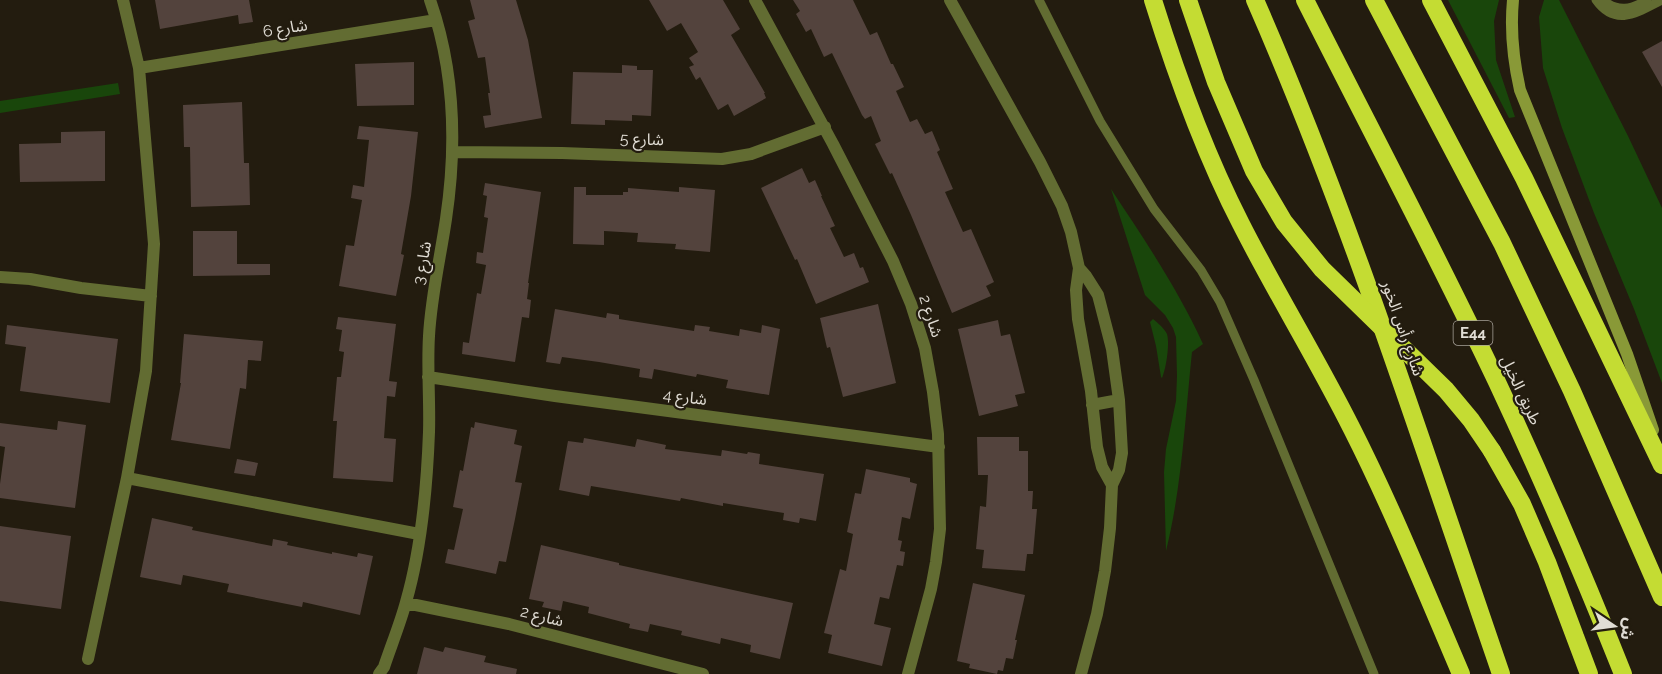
<svg xmlns="http://www.w3.org/2000/svg" width="1662" height="674" font-family="Raleway,'Noto Sans Arabic',sans-serif">
<style>
.green{fill:#19460b}
.building{fill:#53433d}
.lines{fill:none;stroke-linecap:round;stroke-linejoin:round}
.lane{stroke:#626c32;stroke-width:9}
.street{stroke:#626c32;stroke-width:12}
.secondary{stroke:#899937;stroke-width:12}
.highway{stroke:#c4dc33;stroke-width:18}
.highway-bridge{stroke:#c4dc33;stroke-width:18}
.labels{text-anchor:middle;dominant-baseline:central;stroke-width:4.5;stroke-linejoin:round;paint-order:stroke}
.shield{fill:#231c0f;stroke:#a8a39a;stroke-width:1.5}
.shield-label{font-size:15px;font-weight:bold;fill:#e1ddd5}
.street-label{font-size:16px;fill:#e1ddd5;stroke:#231c0f}
</style>
<rect width="100%" height="100%" fill="#231c0f"/>
<path class="green" d="M 1448,0 L 1499,0 L 1494,21 L 1496,60 L 1515,117 L 1509,118 Z
M 1544,0 L 1559,0 L 1628,136 L 1662,208 L 1662,383 L 1634,309 L 1594,213 L 1562,128 L 1543,68 L 1539,17 Z
M 118,83 L 120,94 L 0,113 L 0,101 Z
M 1111,189 C 1144,239 1178,289 1203,344 L 1192,352 C 1185,419 1182,486 1166,551 L 1164,472 L 1166,449 L 1176,401 L 1177,376 L 1176,337 L 1173,328 L 1165,315 L 1145,295 Z
M 1153,319 C 1158,323 1164,328 1167,334 C 1170,344 1166,369 1162,378 L 1161,377 L 1156,346 L 1150,322 Z"/>
<path class="building" d="M 155,0 L 249,0 L 253,22 L 239,24 L 238,15 L 160,29 Z
M 470,0 L 516,0 L 528,40 L 542,118 L 485,128 L 483,116 L 491,115 L 488,93 L 490,93 L 485,57 L 478,58 L 468,21 L 475,19 Z
M 649,0 L 723,0 L 740,29 L 731,35 L 765,93 L 764,93 L 766,98 L 734,116 L 728,104 L 718,110 L 700,77 L 696,80 L 689,67 L 694,65 L 689,58 L 698,52 L 681,23 L 667,31 Z
M 793,0 L 853,0 L 870,35 L 877,32 L 891,64 L 893,64 L 904,87 L 896,91 L 910,122 L 917,119 L 925,134 L 932,131 L 940,150 L 937,152 L 953,189 L 945,192 L 963,232 L 971,229 L 994,282 L 986,286 L 991,296 L 952,313 L 911,215 L 892,173 L 890,174 L 875,144 L 881,141 L 871,116 L 865,119 L 862,115 L 832,53 L 824,57 L 811,29 L 806,32 L 796,14 L 800,11 Z
M 1662,41 L 1662,87 L 1642,52 Z
M 414,62 L 414,105 L 357,106 L 355,64 Z
M 622,65 L 637,66 L 637,70 L 653,70 L 651,116 L 632,115 L 632,121 L 605,120 L 605,125 L 571,124 L 573,72 L 622,73 Z
M 242,102 L 244,163 L 249,163 L 250,205 L 191,207 L 190,147 L 184,147 L 183,105 Z
M 359,126 L 418,132 L 411,196 L 401,254 L 404,255 L 396,296 L 339,286 L 346,245 L 354,246 L 362,200 L 351,198 L 353,185 L 364,187 L 369,140 L 357,139 Z
M 105,131 L 105,181 L 20,182 L 19,144 L 61,143 L 61,132 Z
M 802,168 L 809,183 L 815,180 L 822,196 L 821,196 L 835,226 L 830,228 L 844,257 L 854,253 L 860,268 L 863,267 L 869,282 L 816,304 L 797,259 L 795,260 L 761,188 Z
M 485,183 L 541,192 L 528,283 L 529,283 L 527,299 L 531,300 L 529,318 L 522,317 L 515,362 L 462,354 L 463,342 L 469,343 L 477,293 L 481,294 L 486,265 L 476,263 L 477,252 L 483,253 L 488,218 L 484,217 L 487,196 L 483,195 Z
M 574,187 L 586,187 L 586,195 L 623,195 L 623,192 L 628,192 L 628,188 L 679,192 L 679,187 L 715,190 L 710,252 L 675,249 L 676,244 L 637,242 L 638,233 L 604,231 L 604,245 L 573,244 Z
M 193,231 L 237,231 L 237,264 L 270,264 L 270,275 L 193,276 Z
M 878,304 L 896,383 L 843,397 L 830,347 L 827,348 L 820,318 Z
M 555,309 L 606,318 L 607,313 L 619,315 L 619,319 L 694,331 L 695,325 L 710,327 L 709,331 L 739,336 L 740,329 L 761,333 L 762,325 L 780,329 L 769,395 L 726,388 L 728,380 L 697,374 L 696,377 L 654,369 L 652,379 L 639,377 L 640,369 L 599,362 L 562,357 L 560,364 L 546,362 Z
M 338,317 L 396,324 L 389,381 L 397,382 L 395,397 L 387,396 L 384,438 L 396,439 L 393,482 L 333,478 L 337,421 L 333,421 L 337,377 L 341,377 L 344,352 L 339,351 L 342,330 L 336,329 Z
M 998,320 L 1001,336 L 1010,334 L 1025,393 L 1015,395 L 1018,406 L 979,416 L 958,329 Z
M 7,325 L 118,339 L 110,403 L 20,391 L 26,347 L 5,344 Z
M 184,334 L 263,341 L 261,361 L 248,360 L 246,389 L 240,388 L 230,449 L 171,440 L 181,383 L 180,383 Z
M 58,421 L 86,425 L 75,508 L 0,498 L 0,484 L 5,447 L 0,446 L 0,423 L 57,430 Z
M 475,422 L 517,430 L 514,444 L 522,446 L 515,482 L 522,483 L 515,519 L 506,562 L 499,561 L 496,574 L 445,563 L 448,549 L 454,550 L 463,509 L 453,507 L 460,470 L 463,471 L 471,427 L 474,428 Z
M 977,437 L 1019,437 L 1019,451 L 1028,451 L 1028,491 L 1033,491 L 1032,509 L 1037,509 L 1033,554 L 1027,554 L 1025,571 L 982,568 L 984,550 L 976,549 L 980,506 L 986,507 L 988,475 L 978,475 Z
M 584,438 L 635,447 L 637,439 L 666,445 L 665,449 L 721,456 L 722,450 L 747,454 L 748,452 L 760,454 L 759,464 L 824,474 L 816,521 L 800,518 L 799,523 L 783,520 L 784,513 L 723,503 L 723,506 L 681,498 L 680,501 L 591,486 L 589,496 L 559,490 L 568,441 L 583,443 Z
M 237,459 L 258,463 L 255,476 L 234,473 Z
M 866,469 L 910,478 L 910,482 L 917,484 L 910,519 L 902,517 L 898,540 L 902,541 L 900,551 L 905,552 L 903,566 L 897,565 L 889,599 L 880,597 L 874,624 L 891,628 L 882,666 L 828,653 L 832,635 L 824,633 L 840,569 L 846,571 L 853,534 L 847,532 L 855,493 L 861,494 Z
M 152,518 L 193,527 L 192,530 L 272,546 L 273,539 L 288,542 L 287,545 L 332,554 L 332,552 L 357,557 L 358,553 L 373,556 L 360,615 L 303,602 L 302,607 L 227,592 L 229,584 L 183,575 L 181,585 L 140,577 Z
M 0,526 L 71,536 L 61,609 L 0,601 Z
M 541,545 L 619,563 L 619,565 L 793,603 L 780,659 L 750,652 L 751,645 L 721,638 L 720,644 L 681,635 L 682,631 L 650,624 L 648,632 L 629,628 L 630,624 L 588,613 L 589,607 L 563,601 L 561,611 L 542,607 L 544,602 L 529,599 Z
M 973,583 L 1025,595 L 1015,640 L 1017,640 L 1013,659 L 1006,658 L 1003,671 L 998,670 L 997,674 L 969,668 L 970,664 L 957,661 Z
M 424,647 L 443,652 L 445,647 L 486,656 L 484,662 L 517,669 L 516,674 L 417,674 Z"/>
<g class="lines">
<path class="lane" d="M 1039,0 L 1100,121 L 1154,209 L 1201,270 L 1220,302 L 1254,380 L 1374,674
M 1596,0 C 1616,28 1638,12 1662,0
M 1603,0 C 1618,13 1632,9 1647,0"/>
<path class="street" d="M 755,0 L 833,144 L 893,261 L 911,304 L 925,348 L 933,392 L 938,434 L 940,529 L 936,562 L 931,589 L 908,674
M 950,0 L 1040,162 L 1062,206 L 1071,232 L 1079,268 L 1076,290 L 1078,319 L 1091,391 L 1097,447 L 1102,467 L 1112,485
M 139,68 L 436,20
M 453,152 L 562,153 L 722,159 L 751,154 L 825,127
M 1079,268 L 1086,276 L 1098,295 L 1112,349 L 1119,400 L 1122,453 L 1119,470 L 1112,485 L 1110,528 L 1105,571 L 1097,614 L 1081,674
M 0,277 L 30,279 L 81,288 L 151,296
M 428,377 L 555,396 L 939,447
M 1092,405 L 1119,400
M 127,478 L 419,534
M 406,603 L 509,624 L 703,674
M 88,659 L 127,478 L 146,371 L 154,244 L 139,68 L 123,0
M 379,674 L 384,667 C 391,646 400,624 406,602 C 421,550 427,486 429,432 C 430,400 427,368 429,336 C 431,297 440,259 446,219 C 457,145 455,71 430,0"/>
<path class="secondary" d="M 1513,0 C 1510,31 1513,59 1520,90 L 1627,354 L 1653,430"/>
<path class="highway" d="M 1153,0 C 1177,77 1204,152 1241,224 C 1276,293 1317,359 1352,429 C 1392,508 1426,592 1461,674
M 1255,0 C 1351,219 1423,448 1501,674
M 1305,0 C 1369,127 1436,253 1497,382 C 1542,478 1584,576 1623,674
M 1374,0 L 1502,243 L 1572,391 L 1662,597
M 1431,0 L 1524,178 L 1662,465
M 1492,451 L 1522,504 L 1547,562 L 1589,674"/>
<path class="highway-bridge" d="M 1188,0 L 1216,82 L 1254,171 L 1284,222 L 1322,269 L 1446,390 L 1471,420 L 1492,451"/>
</g>
<g class="labels">
<rect class="shield" x="1453.5" y="321" width="39" height="24" rx="4.5"/>
<g class="shield-label">
<text x="1473" y="333">E44</text>
</g>
<g class="street-label">
<text transform="translate(285 28) rotate(-9)">شارع 6</text>
<text transform="translate(642 139) rotate(2)">شارع 5</text>
<text transform="translate(422 263) rotate(-80)">شارع 3</text>
<text transform="translate(931 316) rotate(72)">شارع 2</text>
<text transform="translate(1403 328) rotate(71)">شارع رأس الخور</text>
<text transform="translate(1521 390) rotate(65)">طريق الخيل</text>
<text transform="translate(685 397) rotate(7)">شارع 4</text>
<text transform="translate(542 616) rotate(14)">شارع 2</text>
</g>
</g>
<g transform="translate(1614 626) rotate(103)" stroke="#231c0f" stroke-width="4.5" paint-order="stroke">
<path d="M0-4.5L10 22L0 15L-10 22Z" fill="#e1ddd5"/>
<text y="-9" font-size="16" font-weight="bold" text-anchor="middle" fill="#e1ddd5">ش</text>
</g>
</svg>
